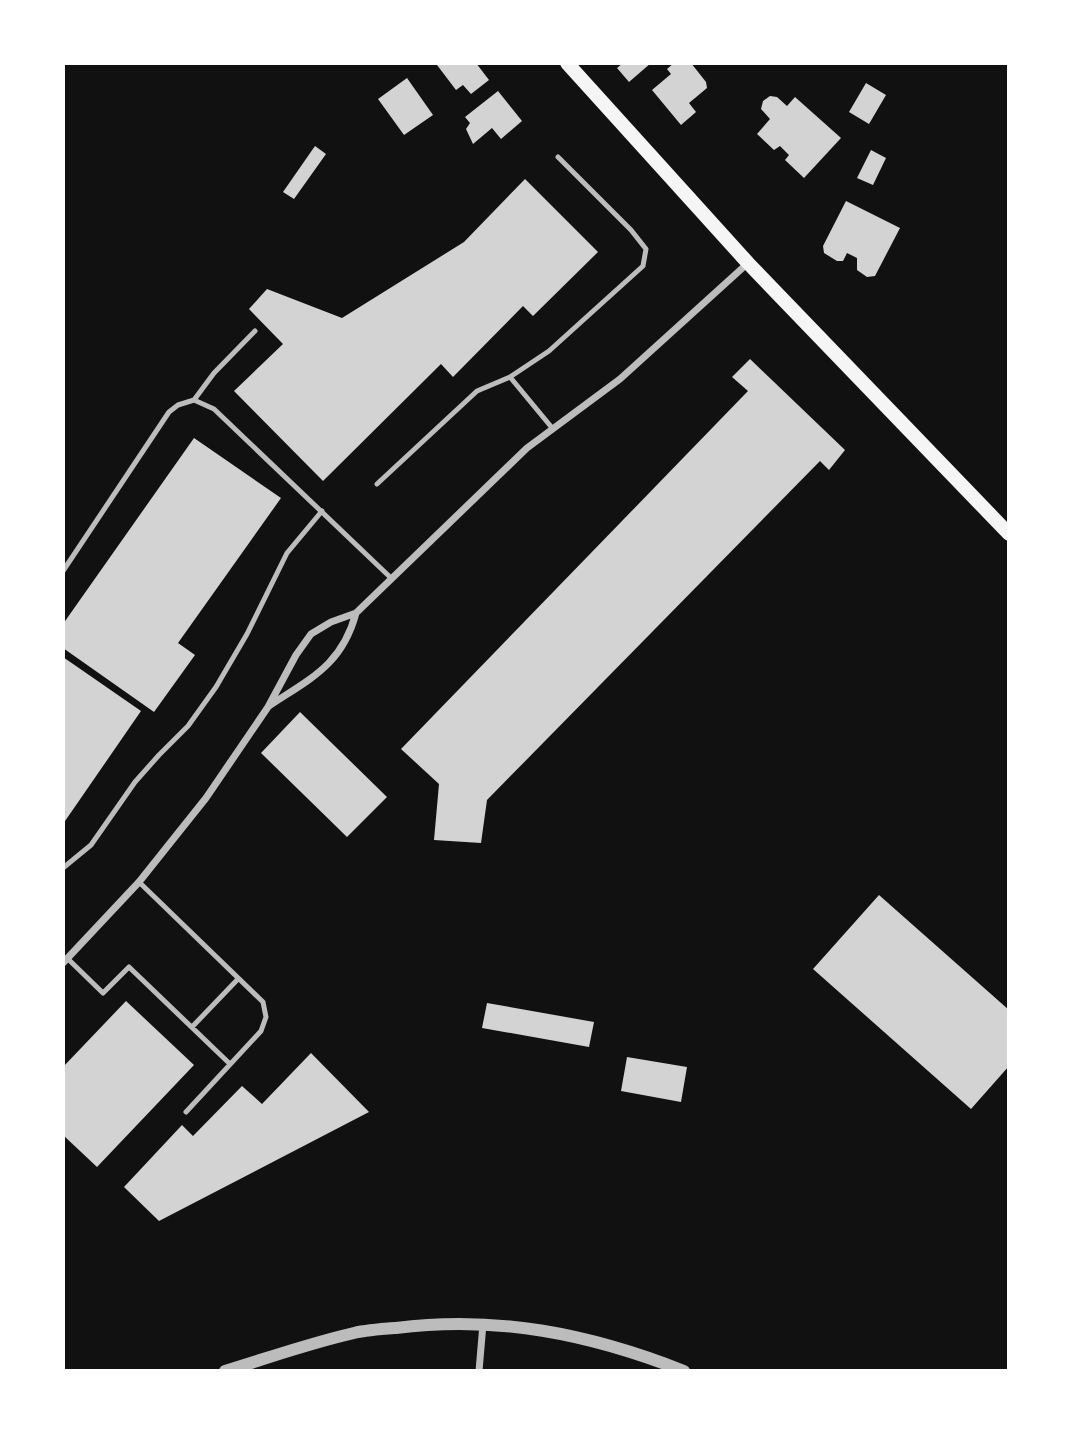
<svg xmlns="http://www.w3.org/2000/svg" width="1072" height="1434" font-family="'PT Sans',sans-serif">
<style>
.building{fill:#d3d3d3}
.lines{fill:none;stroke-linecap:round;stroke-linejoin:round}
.service{stroke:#bcbcbc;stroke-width:5}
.minor{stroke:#bcbcbc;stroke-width:7}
.tertiary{stroke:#bcbcbc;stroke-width:12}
.secondary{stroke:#f5f5f5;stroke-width:14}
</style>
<rect width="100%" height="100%" fill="#111"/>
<path class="building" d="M 439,63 L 476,63 L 489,80 L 471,94 L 463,85 L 456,90 L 437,65 Z
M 623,63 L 651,63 L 629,82 L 617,68 Z
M 674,63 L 691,63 L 706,82 L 707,88 L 689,103 L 696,112 L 681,125 L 652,90 L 671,74 L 667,69 Z
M 407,78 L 433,115 L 404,135 L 378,99 Z
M 866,83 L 886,95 L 869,124 L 849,112 Z
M 498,91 L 522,121 L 501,139 L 492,128 L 473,144 L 466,129 L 470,123 L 465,117 Z
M 770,96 L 777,97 L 787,106 L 795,97 L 841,138 L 804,178 L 785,160 L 789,155 L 780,146 L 774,150 L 757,134 L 770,119 L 761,109 L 763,101 Z
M 315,146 L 326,154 L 294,199 L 283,192 Z
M 871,150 L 886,158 L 873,185 L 857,178 Z
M 525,179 L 598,252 L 533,316 L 523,306 L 453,377 L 441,364 L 323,481 L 234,391 L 283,344 L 249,309 L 267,289 L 342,318 L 464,242 Z
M 846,201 L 900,228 L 875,276 L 867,277 L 857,270 L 857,258 L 847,253 L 843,261 L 837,261 L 824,253 L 823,246 Z
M 750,359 L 845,450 L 829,470 L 820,461 L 487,800 L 481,843 L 434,840 L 439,784 L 401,749 L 748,391 L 732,377 Z
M 194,438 L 281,498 L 178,643 L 195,655 L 154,712 L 63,648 L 63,624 Z
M 63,657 L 141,711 L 63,824 Z
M 300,712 L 387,797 L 347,837 L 261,753 Z
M 879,895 L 1009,1010 L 1009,1066 L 971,1109 L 813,969 Z
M 126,1001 L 194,1065 L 97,1167 L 63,1135 L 63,1067 Z
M 487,1003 L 594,1022 L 589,1047 L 482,1028 Z
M 311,1053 L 369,1112 L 159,1221 L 124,1187 L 182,1125 L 193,1136 L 242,1086 L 262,1104 Z
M 627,1057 L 687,1067 L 681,1102 L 621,1091 Z"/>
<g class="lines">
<path class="service" d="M 510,377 L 553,429
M 194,400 L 214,409 L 391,578
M 377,484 L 477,391 L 510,377 L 549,351 L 643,266 L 646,249 L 631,230 L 558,157
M 63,571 L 169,412 L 178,405 L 194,400 L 214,373 L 255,331
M 63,868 L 91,845 L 135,782 L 159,755 L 188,726 L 216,687 L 247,634 L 287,553 L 322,511
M 139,882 L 263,1002 L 266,1017 L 261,1031 L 186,1112
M 67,958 L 103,993 L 129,967 L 230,1064
M 192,1027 L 238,979"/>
<path class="minor" d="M 269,706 C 311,678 342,665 356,613
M 63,963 L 139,882 L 206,798 L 268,707 L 296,655 L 311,634 L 331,622 L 356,613 L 527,448 L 620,379 L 748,263
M 479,1371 L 483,1324"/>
<path class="tertiary" d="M 225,1371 C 268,1358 310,1343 354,1333 C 367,1330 382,1329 396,1328 C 497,1315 590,1334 684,1371"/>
<path class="secondary" d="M 567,63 L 748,263 L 1009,534"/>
</g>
<rect width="1072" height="1434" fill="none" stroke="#ffffff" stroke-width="130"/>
</svg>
